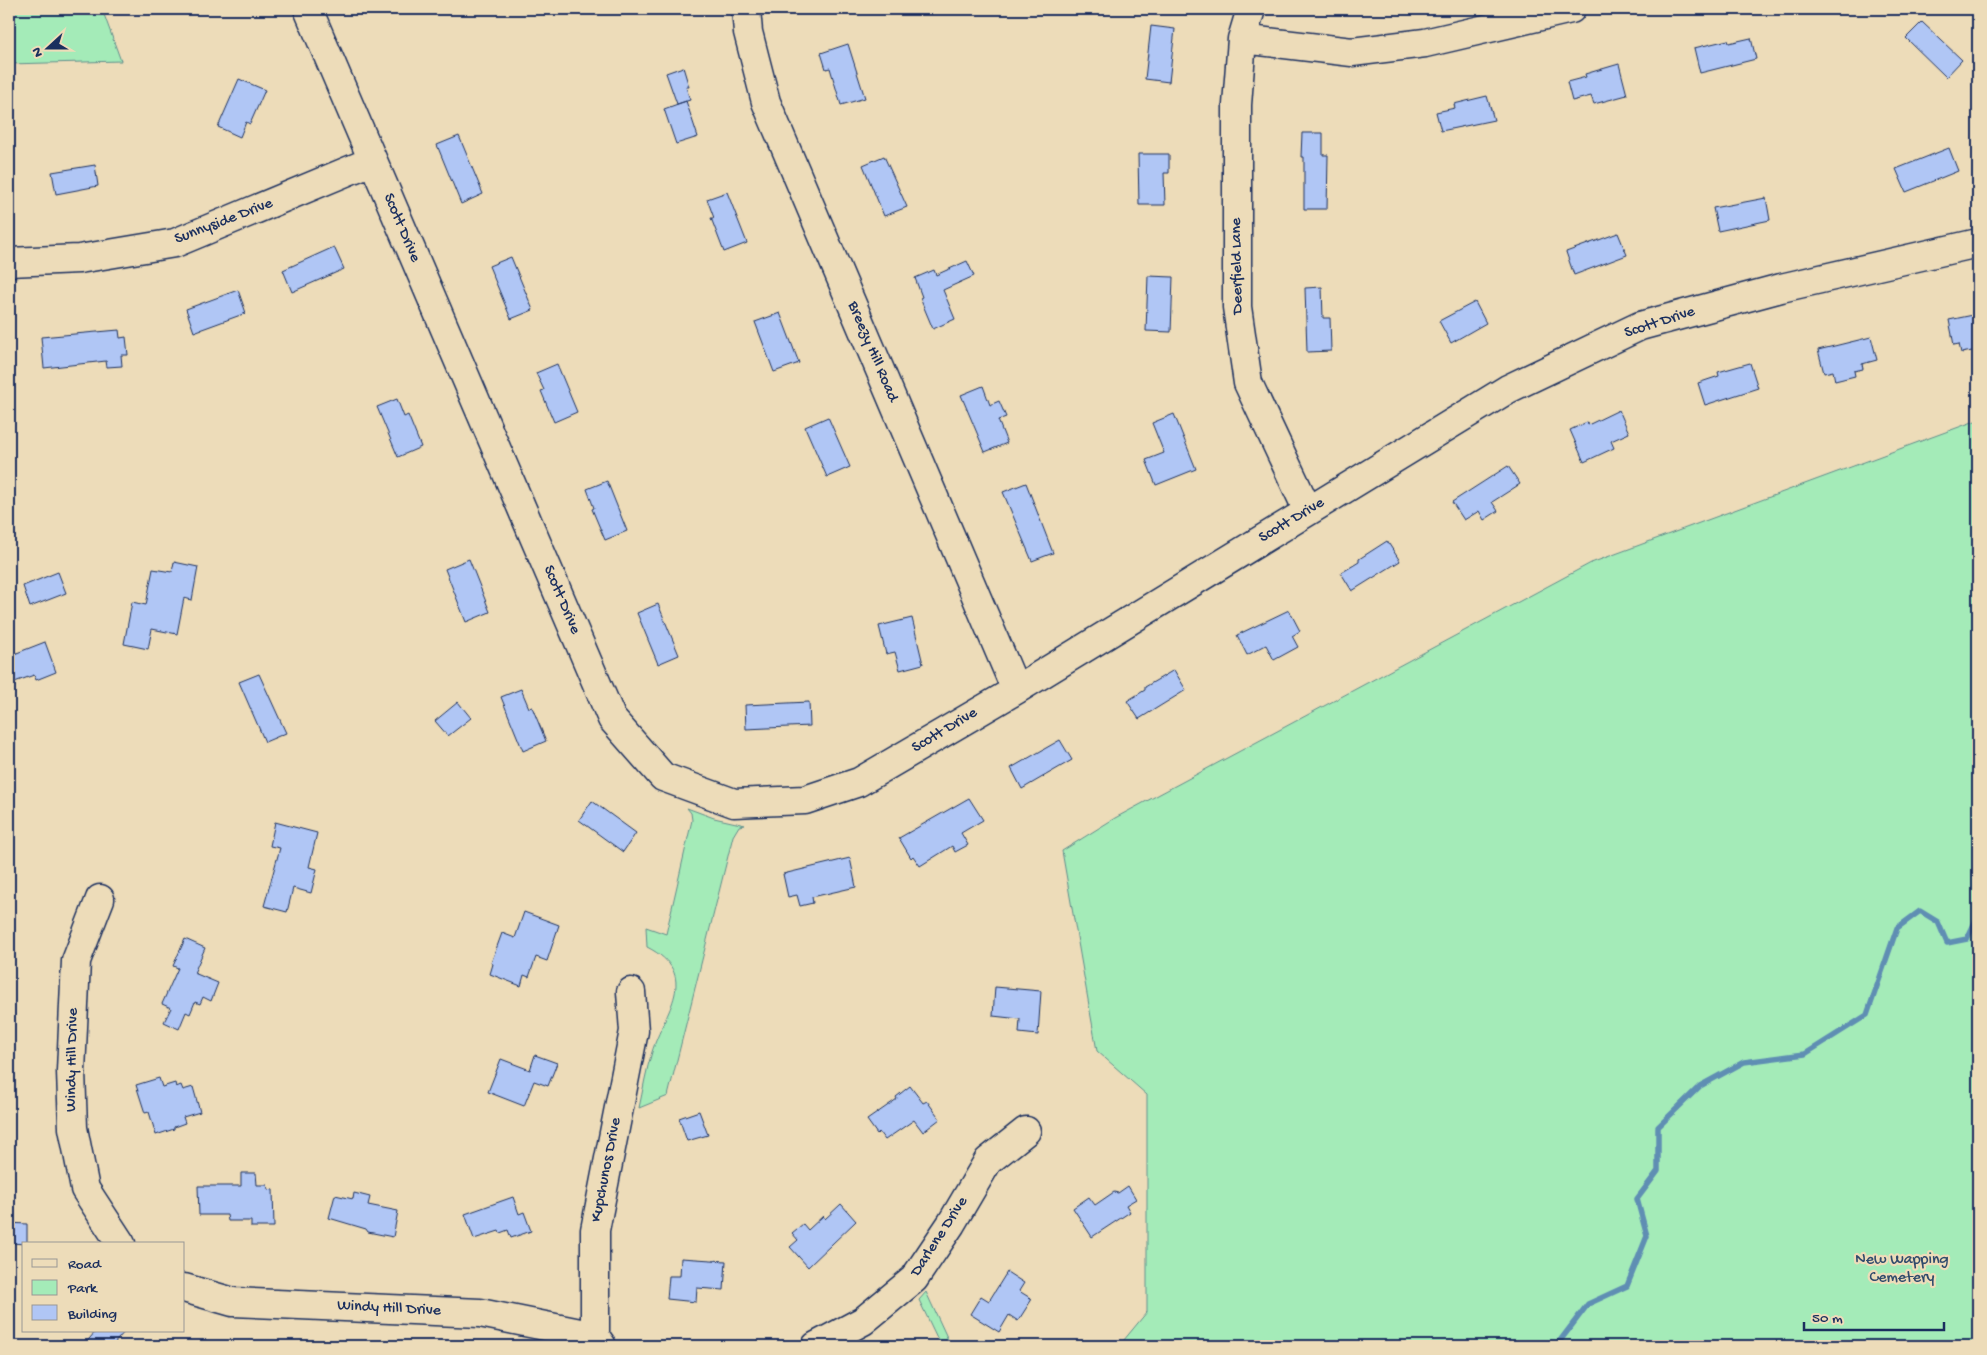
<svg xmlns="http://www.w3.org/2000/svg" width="1987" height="1355" font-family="'Gochi Hand',sans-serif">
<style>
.green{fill:#a4ebb8;stroke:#608d8b}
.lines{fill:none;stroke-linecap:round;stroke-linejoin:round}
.stream{stroke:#5e8eb3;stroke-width:5.5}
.building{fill:#b0c6f5;stroke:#1b2f5e}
.minor-casing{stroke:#1b2f5e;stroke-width:31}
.minor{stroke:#eddcb9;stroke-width:28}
.labels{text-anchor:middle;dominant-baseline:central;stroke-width:4.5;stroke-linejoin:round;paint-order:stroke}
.street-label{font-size:16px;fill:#1b2f5e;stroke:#eddcb9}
.park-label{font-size:16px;fill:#304b6c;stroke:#eddcb9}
</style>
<rect width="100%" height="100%" fill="#eddcb9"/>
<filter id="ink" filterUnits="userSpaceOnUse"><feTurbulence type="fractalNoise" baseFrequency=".02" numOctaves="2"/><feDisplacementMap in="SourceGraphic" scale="10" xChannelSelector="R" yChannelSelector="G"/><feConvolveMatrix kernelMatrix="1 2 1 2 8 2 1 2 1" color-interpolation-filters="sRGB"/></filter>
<g filter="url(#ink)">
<path class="green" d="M 9,9 L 102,9 L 121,61 L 9,64 Z
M 1978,420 L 1978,1346 L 1119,1346 L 1147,1312 L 1147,1095 L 1097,1051 L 1062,851 L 1115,818 L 1591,563 Z
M 687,808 L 714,818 L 745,825 L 739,826 L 733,836 L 668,1096 L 639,1108 C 643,1090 646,1070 652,1052 C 664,1012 702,975 647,947 L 646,927 L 666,934 L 692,820 L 691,813 Z
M 926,1292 L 951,1346 L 941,1346 L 919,1300 Z"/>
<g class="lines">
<path class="stream" d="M 1556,1346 L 1588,1304 L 1627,1286 L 1647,1236 L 1637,1199 L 1658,1171 L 1658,1127 L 1700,1086 L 1744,1062 L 1805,1054 L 1867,1015 L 1897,928 L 1920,911 L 1938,922 L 1947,943 L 1967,939 L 1978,916"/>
</g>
<path class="building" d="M 1922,22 L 1962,60 L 1946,77 L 1906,38 Z
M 1151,26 L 1175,29 L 1169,82 L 1145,79 Z
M 1751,38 L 1756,59 L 1700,73 L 1694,48 L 1728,40 L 1729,43 Z
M 848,44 L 865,98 L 841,105 L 830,68 L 826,69 L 821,53 Z
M 1619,64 L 1627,95 L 1594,104 L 1591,96 L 1572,101 L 1567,82 L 1586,77 L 1585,74 Z
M 683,67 L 689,87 L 686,87 L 690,100 L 677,104 L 666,73 Z
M 239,79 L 265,90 L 250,124 L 246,122 L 240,137 L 218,127 Z
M 1487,96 L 1494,120 L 1441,131 L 1436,112 L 1455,108 L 1454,104 Z
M 686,101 L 698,137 L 676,144 L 664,109 Z
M 1302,133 L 1323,133 L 1323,155 L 1328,155 L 1327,209 L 1304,209 L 1304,157 L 1301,157 Z
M 459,136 L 483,194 L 461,204 L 437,145 Z
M 1949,148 L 1958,171 L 1906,192 L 1896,169 Z
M 1138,154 L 1169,154 L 1169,173 L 1164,173 L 1165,205 L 1139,205 Z
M 884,156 L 907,207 L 884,216 L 863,165 Z
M 95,165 L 98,186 L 56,194 L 52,172 Z
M 727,192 L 747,243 L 724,252 L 711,218 L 714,218 L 707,199 Z
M 1766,198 L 1770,220 L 1718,231 L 1713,208 Z
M 1618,233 L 1627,255 L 1574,275 L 1566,252 Z
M 334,247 L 344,269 L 292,292 L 283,270 Z
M 511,257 L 533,310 L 511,319 L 489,266 Z
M 967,261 L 974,276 L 943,290 L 955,319 L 933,329 L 920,298 L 922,297 L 915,278 L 934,270 L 936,275 Z
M 1148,276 L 1173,277 L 1171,332 L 1146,331 Z
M 1322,287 L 1323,318 L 1330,318 L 1331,351 L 1307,352 L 1305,288 Z
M 238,290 L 246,313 L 194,332 L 186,309 Z
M 1475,302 L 1486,323 L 1451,343 L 1439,321 Z
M 780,313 L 799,363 L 774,372 L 755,322 Z
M 1978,314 L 1978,350 L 1961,353 L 1959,344 L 1954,345 L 1949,320 Z
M 119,330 L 120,338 L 126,337 L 128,355 L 121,355 L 122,366 L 107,367 L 106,361 L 44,368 L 41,337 Z
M 1871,337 L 1877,360 L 1862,364 L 1863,369 L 1854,371 L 1855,376 L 1835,381 L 1833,371 L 1824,373 L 1818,350 Z
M 1750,363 L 1758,388 L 1705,405 L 1698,383 L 1719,376 L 1718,372 Z
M 557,364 L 577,412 L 554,422 L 541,391 L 544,390 L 536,373 Z
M 983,386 L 990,405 L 999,401 L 1006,417 L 998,420 L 1007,443 L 985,452 L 961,395 Z
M 397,399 L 404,417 L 408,415 L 421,447 L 398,457 L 377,407 Z
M 1619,410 L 1629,433 L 1611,441 L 1614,448 L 1584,462 L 1570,430 L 1587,422 L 1588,425 Z
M 1174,414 L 1196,469 L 1156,485 L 1146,460 L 1164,453 L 1152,423 Z
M 828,417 L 850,467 L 827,477 L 805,427 Z
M 1508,466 L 1520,484 L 1492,502 L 1498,511 L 1484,520 L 1479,511 L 1464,520 L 1452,502 Z
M 607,481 L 627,531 L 605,540 L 592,509 L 594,508 L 587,489 Z
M 1026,483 L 1053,553 L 1032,561 L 1003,492 Z
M 1387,541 L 1400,561 L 1352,591 L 1341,573 L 1359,562 L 1359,559 Z
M 469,559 L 490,612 L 466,622 L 445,569 Z
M 174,562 L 198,567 L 192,600 L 184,598 L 177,634 L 152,629 L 148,649 L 124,644 L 132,602 L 146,605 L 153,569 L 172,572 Z
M 58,572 L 66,593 L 30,607 L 23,586 Z
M 658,604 L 679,655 L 658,664 L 637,613 Z
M 1289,610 L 1300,631 L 1292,636 L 1298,647 L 1274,660 L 1266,645 L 1247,655 L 1237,635 Z
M 912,618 L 923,664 L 900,670 L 895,652 L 886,654 L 879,626 Z
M 45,642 L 56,672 L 36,680 L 34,675 L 9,684 L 9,656 Z
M 1174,670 L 1186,690 L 1139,719 L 1127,701 L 1145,690 L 1145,687 Z
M 259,674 L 286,733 L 265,742 L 239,682 Z
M 521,689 L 529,708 L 532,707 L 546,741 L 523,751 L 501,697 Z
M 458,702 L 471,718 L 448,736 L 435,721 Z
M 809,702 L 810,726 L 746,729 L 745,705 Z
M 1060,740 L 1072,760 L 1022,789 L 1011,768 Z
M 969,798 L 983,820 L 961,833 L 968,845 L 955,852 L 952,846 L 920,866 L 913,856 L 911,858 L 899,838 Z
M 592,801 L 636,833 L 623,852 L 579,820 Z
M 275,822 L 317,833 L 309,867 L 317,869 L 311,893 L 293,888 L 287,912 L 264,906 L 280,848 L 270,846 Z
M 850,858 L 856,887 L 812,897 L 813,903 L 800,906 L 797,895 L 788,897 L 783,874 Z
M 524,912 L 559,925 L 547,961 L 536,957 L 529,977 L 524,975 L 521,986 L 490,974 L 493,964 L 491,963 L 502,933 L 515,938 Z
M 185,939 L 205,948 L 194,973 L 218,983 L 211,1001 L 203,997 L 200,1004 L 195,1002 L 190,1014 L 186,1012 L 179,1029 L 164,1022 L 171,1008 L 162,1004 L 178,968 L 173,966 Z
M 995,987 L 1041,991 L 1038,1035 L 1019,1033 L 1020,1019 L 993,1016 Z
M 535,1055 L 557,1063 L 548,1086 L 534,1081 L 524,1106 L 488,1092 L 501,1059 L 530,1070 Z
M 159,1078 L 162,1087 L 175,1083 L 176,1087 L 181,1085 L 183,1090 L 193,1087 L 200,1112 L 183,1117 L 185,1123 L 174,1127 L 174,1129 L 156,1135 L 149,1112 L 145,1113 L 136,1085 Z
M 910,1086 L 923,1103 L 927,1101 L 940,1119 L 923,1132 L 914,1120 L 885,1140 L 879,1132 L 877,1134 L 867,1120 L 897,1099 L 896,1097 Z
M 699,1111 L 708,1135 L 687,1141 L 679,1118 Z
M 241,1173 L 256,1173 L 257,1185 L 267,1185 L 268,1189 L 273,1190 L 274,1227 L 251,1227 L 251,1221 L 228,1221 L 227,1215 L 199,1215 L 198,1186 L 241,1186 Z
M 1128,1186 L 1136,1199 L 1126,1205 L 1130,1212 L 1092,1237 L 1073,1208 L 1089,1197 L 1095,1205 L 1114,1192 L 1118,1193 Z
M 354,1193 L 370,1197 L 368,1205 L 398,1211 L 393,1237 L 368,1232 L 366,1229 L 329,1218 L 335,1195 L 353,1199 Z
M 513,1197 L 519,1214 L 524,1212 L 531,1231 L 511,1238 L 508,1230 L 500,1233 L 499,1231 L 474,1239 L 465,1214 Z
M 841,1204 L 856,1221 L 808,1267 L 790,1247 L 798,1240 L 792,1233 L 803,1224 L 808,1230 L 823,1216 L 825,1219 Z
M 9,1223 L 27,1224 L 27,1244 L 9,1243 Z
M 681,1258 L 726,1261 L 724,1290 L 697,1288 L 696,1302 L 667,1299 L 669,1276 L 680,1276 Z
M 1007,1272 L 1024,1283 L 1019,1291 L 1032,1299 L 1018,1321 L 1009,1315 L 999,1332 L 970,1314 L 981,1296 L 989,1301 Z
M 96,1331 L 125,1331 L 112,1346 L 83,1346 Z"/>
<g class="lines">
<defs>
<path id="minor" d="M 308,9 L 612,719 L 663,777 L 734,803 L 805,800 L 859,782 L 1016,690 L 1508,389 L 1640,326 L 1781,288 L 1978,243
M 746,9 L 748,32 L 766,102 L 1016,690
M 1251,9 L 1242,39 L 1237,105 L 1237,307 L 1248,383 L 1308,511
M 1242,39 L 1352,52 L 1425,43 L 1571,9
M 9,262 L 79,259 L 175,243 L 372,161
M 100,899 L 76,961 L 71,1071 L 73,1128 L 85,1189 L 121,1244
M 184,1288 L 233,1302 L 480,1313 L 595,1336
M 602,1346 L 595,1336 L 595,1230 L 634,1031 L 631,992
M 816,1346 L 863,1321 L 914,1279 L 951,1224 L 988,1161 L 1026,1131"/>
</defs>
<use href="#minor" class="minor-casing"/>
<use href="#minor" class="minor"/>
</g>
</g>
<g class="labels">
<g class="street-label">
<text transform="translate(224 222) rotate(-21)">Sunnyside Drive</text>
<text transform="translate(401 228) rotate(67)">Scott Drive</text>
<text transform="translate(1238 266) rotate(-91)">Deerfield Lane</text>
<text transform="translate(1660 323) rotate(-18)">Scott Drive</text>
<text transform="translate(872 352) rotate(67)">Breezy Hill Road</text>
<text transform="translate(1292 521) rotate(-31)">Scott Drive</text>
<text transform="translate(561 600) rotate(67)">Scott Drive</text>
<text transform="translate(945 731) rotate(-31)">Scott Drive</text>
<text transform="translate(73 1060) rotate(-89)">Windy Hill Drive</text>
<text transform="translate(607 1170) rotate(-79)">Kupchunos Drive</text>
<text transform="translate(940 1237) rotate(-57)">Darlene Drive</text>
<text transform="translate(389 1309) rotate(3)">Windy Hill Drive</text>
</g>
<g class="park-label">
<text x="1902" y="1260">New Wapping<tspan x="1902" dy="18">Cemetery</tspan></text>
</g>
</g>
<rect width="1987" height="1355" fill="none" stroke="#eddcb9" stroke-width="30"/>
<rect x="15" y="15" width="1957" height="1325" fill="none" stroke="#1b2f5e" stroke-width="2" filter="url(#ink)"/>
<rect x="22" y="1242" width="162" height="90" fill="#eddcb9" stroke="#999795"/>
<rect x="32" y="1259" width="25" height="8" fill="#eddcb9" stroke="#999795"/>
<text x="68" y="1268" font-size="15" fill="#1b2f5e">Road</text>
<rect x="32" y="1280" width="25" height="15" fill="#a4ebb8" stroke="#999795"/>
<text x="68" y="1292" font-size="15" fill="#1b2f5e">Park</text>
<rect x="32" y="1305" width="25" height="15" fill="#b0c6f5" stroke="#999795"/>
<text x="68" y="1318" font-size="15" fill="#1b2f5e">Building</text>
<g transform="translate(48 48) rotate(249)" stroke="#eddcb9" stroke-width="4" paint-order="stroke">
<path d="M0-4L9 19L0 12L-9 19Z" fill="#1b2f5e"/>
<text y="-8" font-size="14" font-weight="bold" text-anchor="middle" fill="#1b2f5e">N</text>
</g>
<path d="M1804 1322v8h140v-8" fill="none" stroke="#1b2f5e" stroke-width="2.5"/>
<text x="1812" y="1322" font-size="15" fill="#1b2f5e" stroke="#eddcb9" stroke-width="4" paint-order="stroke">50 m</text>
</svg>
